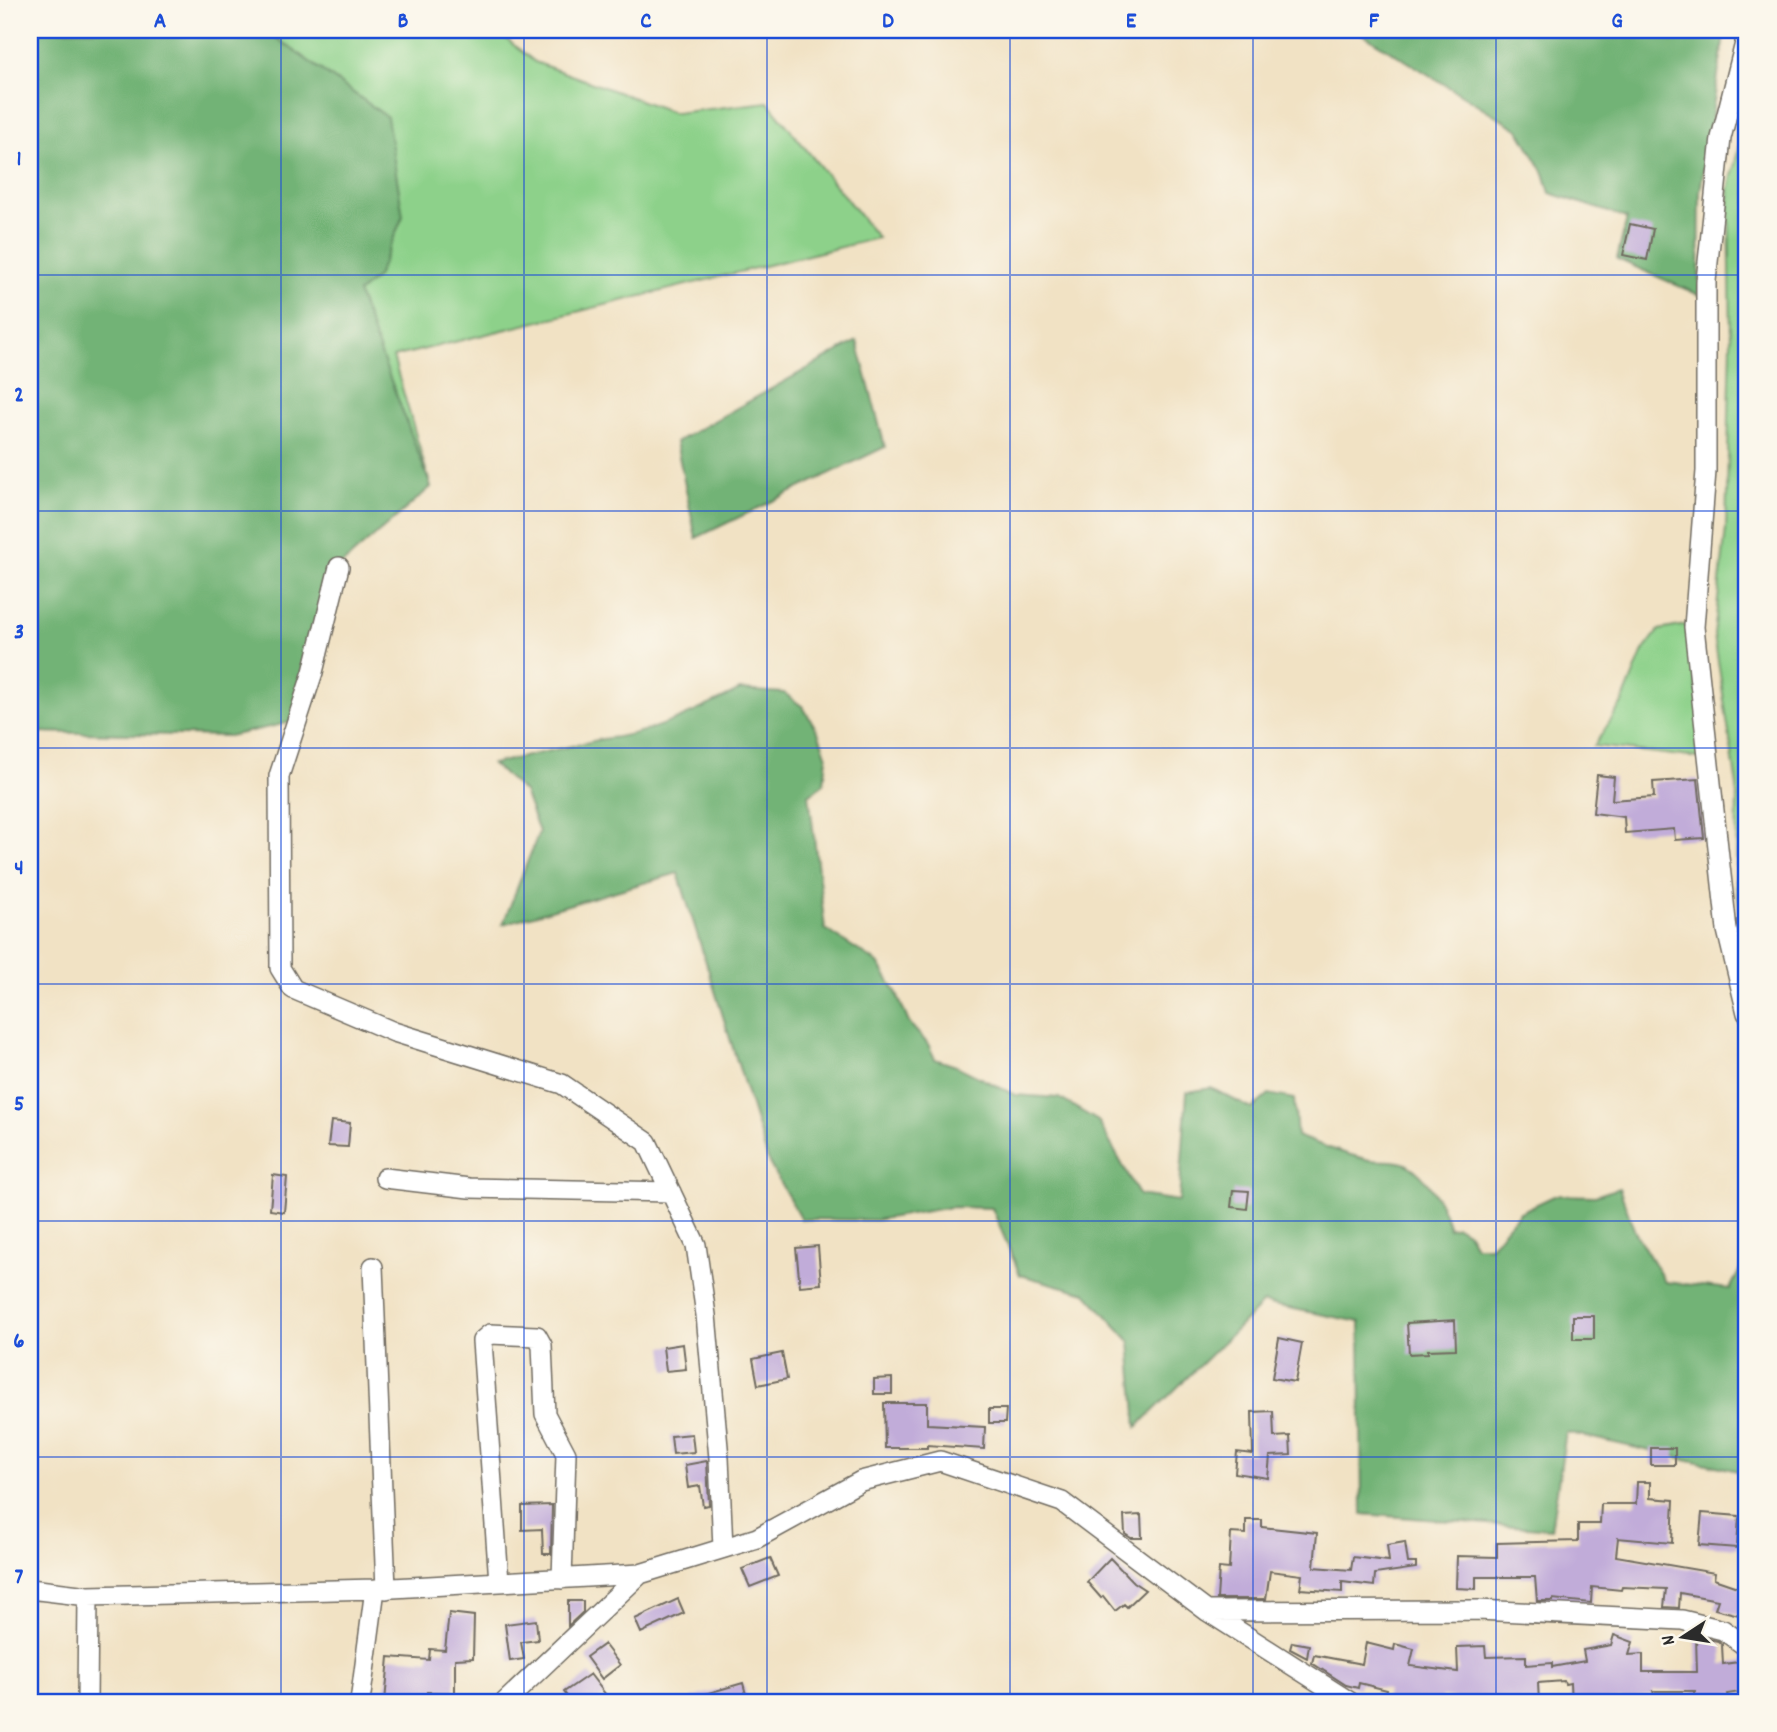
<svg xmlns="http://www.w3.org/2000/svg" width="1777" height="1732" font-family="Dekko,sans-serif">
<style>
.green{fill:#8dd18a;stroke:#5c7e5a;stroke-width:2}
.forest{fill:#72b376;stroke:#4e6f50;stroke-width:2}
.building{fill:#c1acd9}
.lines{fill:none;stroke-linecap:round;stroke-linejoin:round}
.minor-casing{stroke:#706b61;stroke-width:22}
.minor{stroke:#fff;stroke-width:19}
.grid{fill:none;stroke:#1d4ed8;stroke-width:2;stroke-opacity:0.55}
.neatline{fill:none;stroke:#1d4ed8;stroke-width:2.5}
.grid-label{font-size:23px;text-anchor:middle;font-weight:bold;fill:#1d4ed8}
</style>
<rect width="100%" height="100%" fill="#fbf7ec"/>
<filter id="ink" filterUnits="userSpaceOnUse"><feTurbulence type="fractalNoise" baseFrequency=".0143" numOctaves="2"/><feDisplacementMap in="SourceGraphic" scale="14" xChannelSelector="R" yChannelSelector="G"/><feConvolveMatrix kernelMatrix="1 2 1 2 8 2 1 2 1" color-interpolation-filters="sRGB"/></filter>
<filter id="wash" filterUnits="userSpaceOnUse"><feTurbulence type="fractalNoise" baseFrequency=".00686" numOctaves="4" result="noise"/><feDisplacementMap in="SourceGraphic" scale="28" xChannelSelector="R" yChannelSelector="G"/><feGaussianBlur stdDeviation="1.57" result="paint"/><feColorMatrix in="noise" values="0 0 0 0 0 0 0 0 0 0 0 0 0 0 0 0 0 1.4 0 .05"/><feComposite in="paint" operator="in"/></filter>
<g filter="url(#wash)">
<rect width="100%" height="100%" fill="#f1e2c4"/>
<path class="green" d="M 265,30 L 495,30 L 535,62 L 675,113 L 768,102 L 878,238 L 393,357 L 431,487 L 357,293 L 387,117 Z
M 1747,111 L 1747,944 L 1736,886 L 1737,786 L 1714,635 L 1726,529 L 1731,344 L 1729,189 Z
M 1686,625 L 1709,759 L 1594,746 L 1622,703 L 1643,651 L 1659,630 Z"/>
<path class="forest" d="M 30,30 L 265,30 L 387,117 L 403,216 L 377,277 L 358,293 L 431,487 L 339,567 L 297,721 L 229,736 L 30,732 Z
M 1356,30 L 1725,30 L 1700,192 L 1699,295 L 1617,259 L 1627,218 L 1550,193 L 1544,173 L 1519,130 Z
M 857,341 L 885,447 L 696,538 L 676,442 Z
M 740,690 L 784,693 L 803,707 L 818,732 L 827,757 L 824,784 L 809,795 L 825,929 L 878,963 L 896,992 L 909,1023 L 928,1044 L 935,1059 L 956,1066 L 1015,1095 L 1059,1098 L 1098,1121 L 1139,1195 L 1179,1201 L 1187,1092 L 1211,1088 L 1252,1109 L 1269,1094 L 1294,1099 L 1297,1136 C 1321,1145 1345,1155 1370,1160 C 1381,1162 1398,1159 1408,1165 C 1429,1178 1442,1205 1449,1228 L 1457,1226 L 1467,1232 L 1475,1246 L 1490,1246 L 1520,1212 L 1556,1195 L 1595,1196 L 1619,1188 L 1635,1232 L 1665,1282 L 1730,1289 L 1747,1256 L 1747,1473 L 1566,1432 L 1551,1529 L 1362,1514 L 1360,1322 L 1263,1303 L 1137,1427 L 1130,1341 L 1086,1293 L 1020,1275 L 992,1208 L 951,1207 L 876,1220 L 801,1219 L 769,1163 L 678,873 L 503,924 L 539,832 L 524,792 L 492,764 L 602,739 C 650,735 697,711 740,690 Z"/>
<g id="blocks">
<path class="building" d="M 1630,224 L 1653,229 L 1647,260 L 1623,255 Z
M 1597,775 L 1614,777 L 1612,800 L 1654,797 L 1653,782 L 1698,779 L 1704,838 L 1675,840 L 1674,829 L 1625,833 L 1624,817 L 1593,813 Z
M 331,1121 L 350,1123 L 348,1147 L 328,1146 Z
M 273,1175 L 287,1177 L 284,1212 L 270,1210 Z
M 1233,1190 L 1249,1191 L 1247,1209 L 1231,1207 Z
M 818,1246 L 821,1284 L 800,1286 L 796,1248 Z
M 1573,1316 L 1594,1316 L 1594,1339 L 1573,1339 Z
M 1455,1320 L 1456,1349 L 1428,1350 L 1428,1353 L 1409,1354 L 1407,1323 Z
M 1279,1338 L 1302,1343 L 1295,1382 L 1272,1378 Z
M 683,1344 L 686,1369 L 666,1371 L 663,1347 Z
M 782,1353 L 787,1379 L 758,1385 L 753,1359 Z
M 892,1378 L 892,1394 L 874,1394 L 874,1379 Z
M 884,1403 L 927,1403 L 927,1424 L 985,1427 L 984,1449 L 927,1445 L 927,1448 L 885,1448 Z
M 989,1409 L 1006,1409 L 1005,1423 L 989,1423 Z
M 1273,1411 L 1274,1437 L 1290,1436 L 1291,1455 L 1270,1456 L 1268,1478 L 1235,1473 L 1237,1452 L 1253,1454 L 1252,1412 Z
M 692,1434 L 694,1452 L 673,1454 L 671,1436 Z
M 1651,1448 L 1675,1448 L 1675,1465 L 1651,1465 Z
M 707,1461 L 709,1505 L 703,1506 L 700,1486 L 688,1488 L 685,1465 Z
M 1637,1482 L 1650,1482 L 1650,1498 L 1674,1500 L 1672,1543 L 1618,1538 L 1616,1556 L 1715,1573 L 1714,1579 L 1746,1590 L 1739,1615 L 1715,1609 L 1718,1600 L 1680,1593 L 1679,1608 L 1664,1607 L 1666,1589 L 1622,1587 L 1621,1590 L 1592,1587 L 1591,1603 L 1553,1599 L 1553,1601 L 1537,1601 L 1535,1577 L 1476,1577 L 1476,1589 L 1456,1588 L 1457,1556 L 1497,1557 L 1497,1543 L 1578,1541 L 1578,1524 L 1600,1524 L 1601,1504 L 1636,1504 Z
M 552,1505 L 551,1554 L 543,1554 L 542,1529 L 522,1530 L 522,1506 Z
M 1702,1513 L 1739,1516 L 1737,1548 L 1699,1545 Z
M 1141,1515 L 1142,1538 L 1131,1538 L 1125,1534 L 1124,1516 Z
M 1246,1520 L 1262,1520 L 1262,1527 L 1317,1533 L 1314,1567 L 1351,1570 L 1353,1557 L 1389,1561 L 1387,1545 L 1405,1542 L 1408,1563 L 1416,1563 L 1416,1568 L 1375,1574 L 1374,1586 L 1342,1582 L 1342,1592 L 1300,1589 L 1302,1575 L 1270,1571 L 1266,1599 L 1217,1599 L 1219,1568 L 1229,1569 L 1231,1533 L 1246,1534 Z
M 770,1558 L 778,1576 L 750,1587 L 742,1569 Z
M 1110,1558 L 1133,1582 L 1145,1590 L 1127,1607 L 1124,1604 L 1115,1611 L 1103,1596 L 1101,1598 L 1087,1582 Z
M 678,1599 L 684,1613 L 641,1633 L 635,1619 Z
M 568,1601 L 583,1601 L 583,1612 L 568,1626 Z
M 449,1613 L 474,1616 L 473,1658 L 455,1659 L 455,1693 L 427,1692 L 427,1702 L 385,1702 L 389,1657 L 429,1660 L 430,1649 L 445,1650 Z
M 536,1620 L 538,1640 L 521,1642 L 524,1659 L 510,1661 L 505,1624 Z
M 1614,1635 L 1633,1642 L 1629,1655 L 1643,1654 L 1643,1672 L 1697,1672 L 1696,1637 L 1718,1641 L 1722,1645 L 1723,1664 L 1747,1661 L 1747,1691 L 1727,1694 L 1729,1702 L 1695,1702 L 1695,1691 L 1653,1691 L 1654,1695 L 1623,1700 L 1571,1702 L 1570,1683 L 1565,1684 L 1564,1681 L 1538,1683 L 1539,1702 L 1495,1702 L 1494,1697 L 1473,1702 L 1442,1697 L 1441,1702 L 1385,1702 L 1387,1690 L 1359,1683 L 1358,1688 L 1346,1685 L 1312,1663 L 1314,1655 L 1362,1664 L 1366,1643 L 1394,1650 L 1395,1644 L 1414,1649 L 1410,1666 L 1458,1672 L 1457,1647 L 1485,1646 L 1486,1657 L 1526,1656 L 1526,1665 L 1552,1663 L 1552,1667 L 1585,1661 L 1583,1650 L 1611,1645 Z
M 1292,1642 L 1309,1645 L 1307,1658 L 1290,1649 Z
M 604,1644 L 620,1665 L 602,1679 L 586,1657 Z
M 590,1674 L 606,1695 L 596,1702 L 571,1702 L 564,1692 Z
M 743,1683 L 748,1702 L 692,1702 L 691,1698 Z"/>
</g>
</g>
<g filter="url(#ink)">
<use href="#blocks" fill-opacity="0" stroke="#706b61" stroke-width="2"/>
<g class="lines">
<defs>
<path id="minor" d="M 1747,35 L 1721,138 L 1706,281 L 1706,471 L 1694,627 L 1727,930 L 1747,1013
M 339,567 L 313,672 L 279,776 L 280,968 L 293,989 L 394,1032 L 562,1084 L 647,1142 L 696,1245 L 706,1315 L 719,1458 L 723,1548
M 385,1178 L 469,1188 L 671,1192
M 373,1267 L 386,1589
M 499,1582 L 482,1341 L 490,1334 L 537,1336 L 542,1345 L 545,1414 L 566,1454 L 562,1579
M 30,1589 L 88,1596 L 375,1589 L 640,1574 L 757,1538 L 861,1481 L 940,1461 L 1062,1502 L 1207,1611 L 1350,1702
M 1207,1611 L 1478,1610 L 1682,1620 L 1723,1630 L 1747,1647
M 87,1702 L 88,1596
M 360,1702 L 375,1589
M 505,1702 L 640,1574"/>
</defs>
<use href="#minor" class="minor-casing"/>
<use href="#minor" class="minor"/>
</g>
</g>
<path class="grid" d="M 281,30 L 281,1702M 524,30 L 524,1702M 767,30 L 767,1702M 1010,30 L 1010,1702M 1253,30 L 1253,1702M 1496,30 L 1496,1702M 30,275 L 1747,275M 30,511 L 1747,511M 30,748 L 1747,748M 30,984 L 1747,984M 30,1221 L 1747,1221M 30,1457 L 1747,1457"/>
<rect width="1777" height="1732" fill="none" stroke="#fbf7ec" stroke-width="77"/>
<g transform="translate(1683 1637) rotate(258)" stroke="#fbf7ec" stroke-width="5" paint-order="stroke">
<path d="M0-5L12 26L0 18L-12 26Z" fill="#2b2b2b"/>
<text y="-10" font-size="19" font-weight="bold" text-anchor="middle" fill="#2b2b2b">N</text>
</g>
<rect x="38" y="38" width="1700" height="1656" class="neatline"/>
<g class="grid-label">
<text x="160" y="27">A</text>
<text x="403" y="27">B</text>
<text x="646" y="27">C</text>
<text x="888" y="27">D</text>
<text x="1131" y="27">E</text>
<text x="1374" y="27">F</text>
<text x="1617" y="27">G</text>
<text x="19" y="165">1</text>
<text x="19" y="401">2</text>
<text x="19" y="638">3</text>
<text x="19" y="874">4</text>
<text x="19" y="1110">5</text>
<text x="19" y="1347">6</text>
<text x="19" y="1583">7</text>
</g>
</svg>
